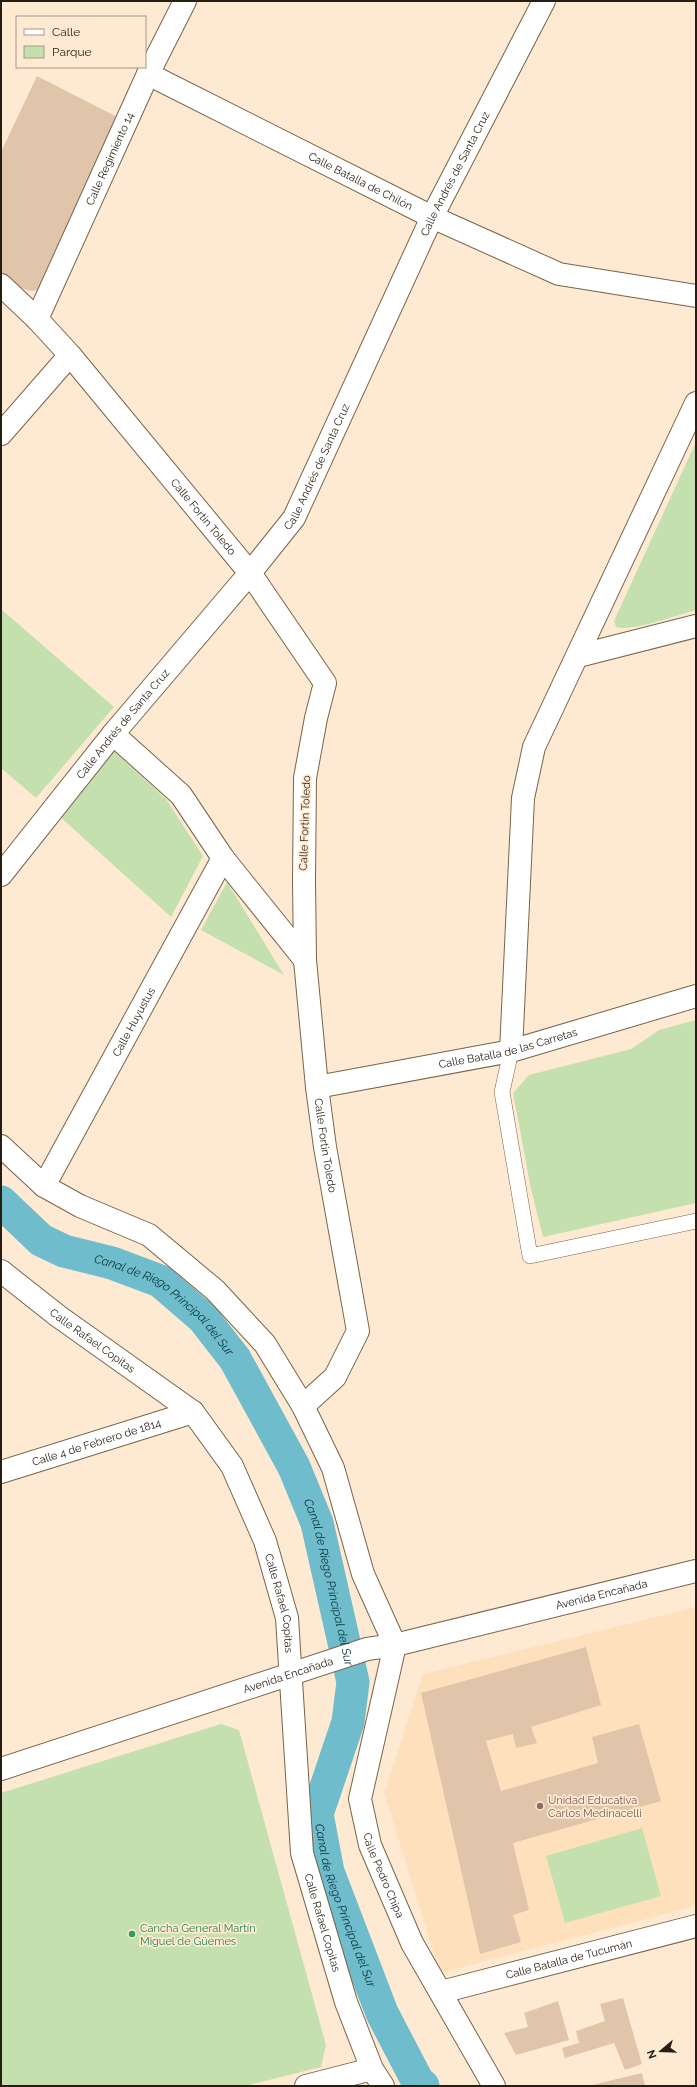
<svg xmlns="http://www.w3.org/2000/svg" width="697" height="2087" font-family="Raleway,sans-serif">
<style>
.built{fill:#fee1bc}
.green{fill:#c5e0af}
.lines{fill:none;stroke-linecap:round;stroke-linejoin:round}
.canal{stroke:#6ebccc;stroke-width:33}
.building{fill:#e1c5aa}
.service-casing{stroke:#796449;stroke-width:16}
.minor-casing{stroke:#796449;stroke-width:24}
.secondary-casing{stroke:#796449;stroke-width:24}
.service{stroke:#fff;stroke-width:15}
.minor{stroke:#fff;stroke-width:22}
.secondary{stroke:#fff;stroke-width:22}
.education-dot{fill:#8d6e63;stroke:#feead2;stroke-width:1.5}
.leisure-dot{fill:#2e9e5b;stroke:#feead2;stroke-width:1.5}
.labels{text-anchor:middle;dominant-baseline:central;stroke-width:3.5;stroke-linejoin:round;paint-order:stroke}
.street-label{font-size:11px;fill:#261e12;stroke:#feead2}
.education-label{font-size:11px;fill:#785e54;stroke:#feead2;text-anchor:start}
.leisure-label{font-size:11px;fill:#27864d;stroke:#feead2;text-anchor:start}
.water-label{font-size:12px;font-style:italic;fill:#0c333a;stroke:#feead2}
</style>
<rect width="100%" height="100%" fill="#feead2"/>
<path class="built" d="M 696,1607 L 696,1906 L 440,1973 L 384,1793 L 423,1674 Z"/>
<path class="green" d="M 696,442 L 696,610 C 678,615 632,632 616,627 L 614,621 Z
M 1,609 L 114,707 L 36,798 L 1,768 Z
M 114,751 L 166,799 L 203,856 L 171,917 L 59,816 Z
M 227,882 L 284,975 L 201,930 Z
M 696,1020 L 696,1203 L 543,1237 L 531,1189 L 513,1093 L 529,1075 L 631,1049 L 659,1030 Z
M 221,1724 L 239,1730 L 326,2045 L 321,2067 L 245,2086 L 1,2086 L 1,1793 Z
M 642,1828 L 661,1896 L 565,1923 L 546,1856 Z"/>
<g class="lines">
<path class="canal" id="s1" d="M 1,1202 L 41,1240 L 64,1251 L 112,1263 L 160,1281 L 203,1318 L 235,1359 L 294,1467 L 317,1523 L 353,1682 L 348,1722 L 317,1814 L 328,1872 L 382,2013 L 418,2082 L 423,2086"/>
</g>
<path class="building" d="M 37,76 L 127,122 L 38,290 L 30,291 L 13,285 L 1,274 L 1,152 Z
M 586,1647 L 601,1705 L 531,1727 L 537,1743 L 516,1748 L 513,1734 L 486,1741 L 501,1791 L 598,1763 L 592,1737 L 639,1724 L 661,1801 L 513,1843 L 529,1910 L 513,1915 L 521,1942 L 480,1954 L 421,1693 Z
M 623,1998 L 642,2064 L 625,2070 L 614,2043 L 565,2058 L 562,2048 L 579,2043 L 576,2031 L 605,2021 L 600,2004 Z
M 558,2001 L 569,2040 L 516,2055 L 504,2033 L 528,2027 L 524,2013 Z
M 642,2073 L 645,2086 L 592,2086 L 592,2085 Z"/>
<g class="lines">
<defs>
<path id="service" d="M 511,1051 L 502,1092 L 530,1256 L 696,1221"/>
<g id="minor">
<path id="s2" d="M 148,74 L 432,217 L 559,274 L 696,296"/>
<path id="s3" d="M 1,285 L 37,319 L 70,355 L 250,573 L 325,683 L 316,718 L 305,778 L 304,881 L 305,960 L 317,1087 L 325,1147 L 358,1331 L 335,1377 L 303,1406"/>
<path id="s4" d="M 37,319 L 148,74 L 185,1"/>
<path d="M 1,434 L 70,355"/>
<path d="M 578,656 L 696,626"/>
<path d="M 113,734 L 181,795 L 223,858 L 305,960"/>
<path id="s5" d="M 1,875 L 113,734 L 250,573 L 294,518 L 432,217 L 544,1"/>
<path d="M 511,1051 L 523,798 L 534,747 L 696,403"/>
<path id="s6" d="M 317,1087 L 511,1051 L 696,996"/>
<path id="s7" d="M 1,1146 L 44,1186 L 80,1206 L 149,1235 L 215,1290 L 265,1344 L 303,1406 L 333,1468 L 363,1574 L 395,1645 L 360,1799 L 370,1845 L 412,1943 L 494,2086"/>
<path id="s8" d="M 44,1186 L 223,858"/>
<path id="s9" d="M 1,1271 L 58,1316 L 193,1412 L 232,1466 L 265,1541 L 287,1618 L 302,1853 L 346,2002 L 372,2069 L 383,2086"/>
<path id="s10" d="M 1,1472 L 193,1412"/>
<path id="s11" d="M 441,1992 L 696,1926"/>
<path d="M 306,2086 L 372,2069"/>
</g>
<g id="secondary">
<path id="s12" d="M 1,1769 L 367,1649 L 395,1645 L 696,1571"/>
</g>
</defs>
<use href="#service" class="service-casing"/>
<use href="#minor" class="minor-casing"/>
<use href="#secondary" class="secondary-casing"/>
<use href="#service" class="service"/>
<use href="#minor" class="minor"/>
<use href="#secondary" class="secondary"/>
</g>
<circle class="education-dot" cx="540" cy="1806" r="4"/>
<circle class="leisure-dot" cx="132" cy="1934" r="4"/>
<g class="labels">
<g class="street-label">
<text stroke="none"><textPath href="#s4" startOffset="176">Calle Regimiento 14</textPath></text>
<text stroke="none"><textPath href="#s5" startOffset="842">Calle Andrés de Santa Cruz</textPath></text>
<text stroke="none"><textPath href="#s2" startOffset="238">Calle Batalla de Chilón</textPath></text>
<text stroke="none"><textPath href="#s5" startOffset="518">Calle Andrés de Santa Cruz</textPath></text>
<text stroke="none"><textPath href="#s3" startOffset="308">Calle Fortin Toledo</textPath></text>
<text stroke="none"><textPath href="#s5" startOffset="194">Calle Andrés de Santa Cruz</textPath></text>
<text transform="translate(305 823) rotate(-88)">Calle Fortin Toledo</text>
<text stroke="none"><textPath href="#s8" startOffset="187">Calle Huyustus</textPath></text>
<text stroke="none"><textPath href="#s6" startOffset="195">Calle Batalla de las Carretas</textPath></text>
<text stroke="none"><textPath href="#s3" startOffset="980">Calle Fortin Toledo</textPath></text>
<text stroke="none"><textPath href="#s9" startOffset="115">Calle Rafael Copitas</textPath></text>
<text stroke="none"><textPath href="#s10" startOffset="100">Calle 4 de Febrero de 1814</textPath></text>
<text stroke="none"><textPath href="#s12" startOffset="626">Avenida Encañada</textPath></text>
<text stroke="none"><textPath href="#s9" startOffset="451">Calle Rafael Copitas</textPath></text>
<text stroke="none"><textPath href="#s12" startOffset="302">Avenida Encañada</textPath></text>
<text stroke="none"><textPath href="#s7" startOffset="902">Calle Pedro Chipa</textPath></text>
<text stroke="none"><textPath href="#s9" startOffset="775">Calle Rafael Copitas</textPath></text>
<text stroke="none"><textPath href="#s11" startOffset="132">Calle Batalla de Tucumán</textPath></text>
</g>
<g class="education-label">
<text x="548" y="1800">Unidad Educativa<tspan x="548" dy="13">Carlos Medinacelli</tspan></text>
</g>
<g class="leisure-label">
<text x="140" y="1928">Cancha General Martín<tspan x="140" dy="13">Miguel de Güemes</tspan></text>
</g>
<g class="water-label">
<text stroke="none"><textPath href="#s1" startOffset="198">Canal de Riego Principal del Sur</textPath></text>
<text stroke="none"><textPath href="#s1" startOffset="534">Canal de Riego Principal del Sur</textPath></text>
<text stroke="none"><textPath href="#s1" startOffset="870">Canal de Riego Principal del Sur</textPath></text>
</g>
</g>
<rect width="697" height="2087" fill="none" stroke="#261e12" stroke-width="4"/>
<rect x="16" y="16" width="130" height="52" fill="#feead2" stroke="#a89885"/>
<rect x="24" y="29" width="20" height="6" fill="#ffffff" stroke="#a89885"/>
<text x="52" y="36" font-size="12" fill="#261e12">Calle</text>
<rect x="24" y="46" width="20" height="12" fill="#c5e0af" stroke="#a89885"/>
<text x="52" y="56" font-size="12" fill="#261e12">Parque</text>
<g transform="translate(661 2051) rotate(251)" stroke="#feead2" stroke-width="3" paint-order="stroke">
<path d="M0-3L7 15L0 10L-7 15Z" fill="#261e12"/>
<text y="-6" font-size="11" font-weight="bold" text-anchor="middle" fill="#261e12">N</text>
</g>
</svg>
